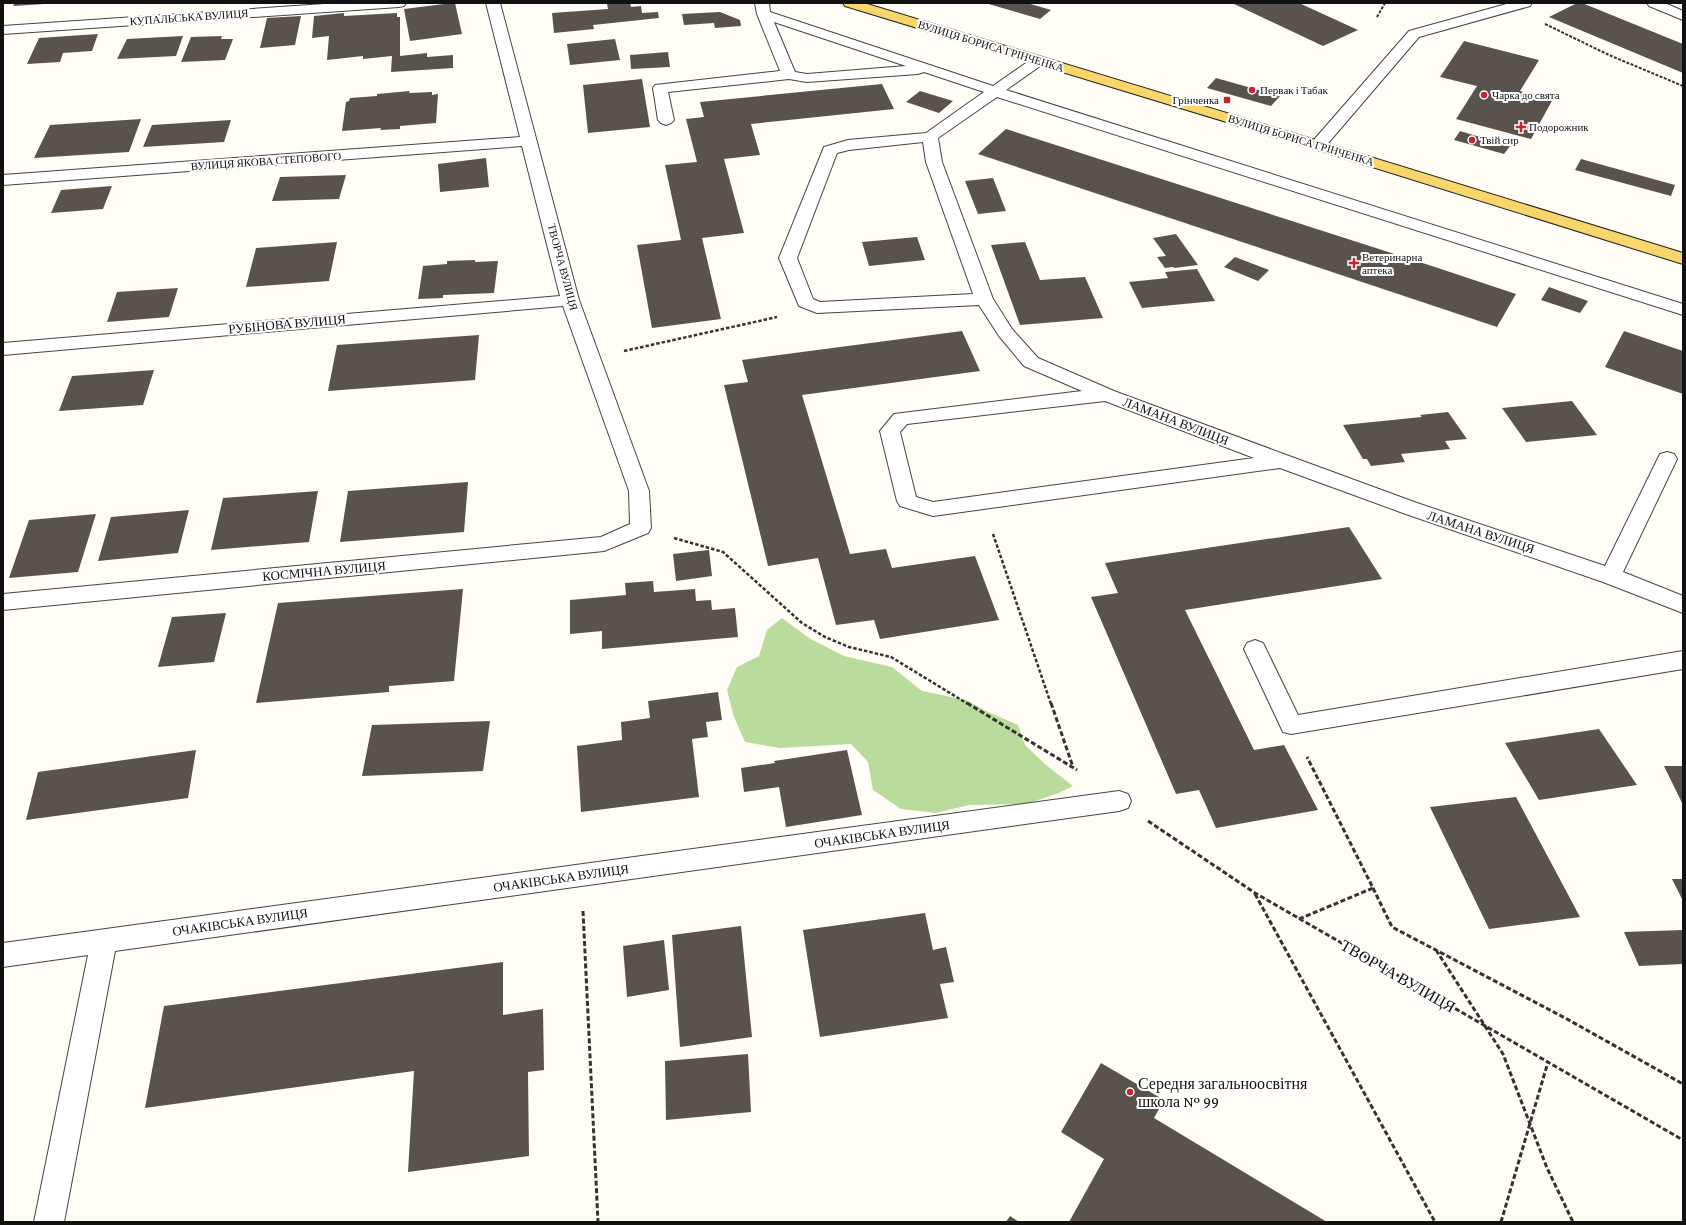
<svg xmlns="http://www.w3.org/2000/svg" width="1686" height="1225" font-family="'Crimson Pro',serif">
<style>
.forest{fill:#b9dc9c}
.building{fill:#5a524d}
.lines{fill:none;stroke-linecap:round;stroke-linejoin:round}
.minor-casing{stroke:#444;stroke-width:2}
.major-casing{stroke:#222;stroke-width:2}
.path-far2{stroke:#333;stroke-width:2;stroke-dasharray:3 1.5;stroke-linecap:butt}
.path-far1{stroke:#333;stroke-width:2.5;stroke-dasharray:3.5 2;stroke-linecap:butt}
.path{stroke:#333;stroke-width:3;stroke-dasharray:5 2.5;stroke-linecap:butt}
.minor{fill:#fff;fill-rule:evenodd}
.major{fill:#f9d66b;fill-rule:evenodd}
.poi-dot{fill:#c4262e;stroke:#fff;stroke-width:1.5}
.labels{text-anchor:middle;dominant-baseline:central;stroke-width:4;stroke-linejoin:round;paint-order:stroke}
.far-street-label{font-size:11px;fill:#111;stroke:#fff}
.far-poi-label{font-size:11px;fill:#111;stroke:#fff;text-anchor:start}
.street-label{font-size:13px;fill:#111;stroke:#fff}
.near-street-label{font-size:16px;fill:#111;stroke:#fff}
.near-poi-label{font-size:16px;fill:#111;stroke:#fff;text-anchor:start}
</style>
<rect width="100%" height="100%" fill="#fffdf5"/>
<path class="forest" d="M 782,618 L 809,638 L 844,656 L 892,667 L 922,691 L 966,700 L 988,712 L 1018,725 L 1025,745 L 1046,765 L 1073,786 L 1059,793 L 1026,804 L 969,805 L 936,813 L 901,809 L 873,790 L 868,762 L 851,744 L 780,748 L 745,742 L 734,717 L 727,690 L 737,667 L 759,656 L 767,630 Z"/>
<path class="building" d="M 15,3 L 44,3 L 44,4 L 13,6 Z
M 452,3 L 455,3 L 462,34 L 410,41 L 404,9 Z
M 630,3 L 631,7 L 641,6 L 642,13 L 658,12 L 659,18 L 593,25 L 594,29 L 554,33 L 552,13 L 608,9 L 607,4 Z
M 985,3 L 1027,3 L 1051,10 L 1040,19 Z
M 1232,3 L 1299,3 L 1358,30 L 1323,46 Z
M 1577,3 L 1582,3 L 1683,44 L 1683,73 L 1549,17 Z
M 720,12 L 740,20 L 741,26 L 715,28 L 714,23 L 684,25 L 682,14 Z
M 344,13 L 344,16 L 397,13 L 397,17 L 400,17 L 400,56 L 427,53 L 427,57 L 453,55 L 453,68 L 391,72 L 392,56 L 363,59 L 363,56 L 327,60 L 329,36 L 312,38 L 314,16 Z
M 301,16 L 295,45 L 260,48 L 267,18 Z
M 98,34 L 92,51 L 63,53 L 60,62 L 27,64 L 39,38 Z
M 183,36 L 176,56 L 117,59 L 127,39 Z
M 222,36 L 221,39 L 233,39 L 225,60 L 181,62 L 191,37 Z
M 615,39 L 620,60 L 570,65 L 567,44 Z
M 1464,41 L 1539,60 L 1520,91 L 1553,99 L 1531,139 L 1456,119 L 1477,86 L 1440,77 Z
M 668,52 L 670,67 L 631,69 L 630,55 Z
M 1216,78 L 1280,96 L 1271,106 L 1207,88 Z
M 642,79 L 650,127 L 588,133 L 583,85 Z
M 882,84 L 894,109 L 751,124 L 760,155 L 724,159 L 744,233 L 702,238 L 721,319 L 652,328 L 637,245 L 681,240 L 665,165 L 697,162 L 686,119 L 704,117 L 700,102 Z
M 410,91 L 409,93 L 432,92 L 432,95 L 438,94 L 436,123 L 400,126 L 400,129 L 380,130 L 381,128 L 342,131 L 346,102 L 349,101 L 350,98 L 377,96 L 377,94 Z
M 920,91 L 953,101 L 939,113 L 906,102 Z
M 141,119 L 129,152 L 34,158 L 50,125 Z
M 231,120 L 224,142 L 143,147 L 152,125 Z
M 1006,129 L 1438,268 L 1516,294 L 1497,327 L 978,154 Z
M 1460,131 L 1510,146 L 1504,154 L 1454,140 Z
M 486,158 L 489,187 L 440,192 L 438,164 Z
M 1581,159 L 1675,185 L 1671,196 L 1575,170 Z
M 346,175 L 339,199 L 272,201 L 280,177 Z
M 993,178 L 1006,211 L 978,214 L 965,181 Z
M 112,186 L 103,209 L 51,213 L 61,190 Z
M 1176,234 L 1198,265 L 1174,268 L 1173,267 L 1165,268 L 1157,257 L 1166,256 L 1153,238 Z
M 917,237 L 925,260 L 869,266 L 862,242 Z
M 337,242 L 329,281 L 246,287 L 256,248 Z
M 1025,242 L 1040,280 L 1085,277 L 1103,318 L 1020,325 L 991,245 Z
M 1235,257 L 1269,270 L 1258,281 L 1224,267 Z
M 475,260 L 475,262 L 498,261 L 494,293 L 443,295 L 443,298 L 418,299 L 423,266 L 447,264 L 447,261 Z
M 1197,269 L 1215,301 L 1142,308 L 1129,282 L 1168,278 L 1165,272 Z
M 1549,287 L 1588,301 L 1580,313 L 1541,300 Z
M 178,288 L 169,317 L 107,322 L 117,292 Z
M 962,331 L 980,371 L 802,395 L 850,554 L 886,549 L 892,568 L 975,556 L 999,620 L 880,639 L 874,620 L 836,625 L 818,558 L 768,566 L 724,385 L 748,382 L 742,360 Z
M 1624,331 L 1683,351 L 1683,394 L 1605,367 Z
M 479,335 L 475,380 L 328,391 L 337,345 Z
M 154,370 L 143,405 L 59,411 L 72,376 Z
M 1572,401 L 1597,435 L 1526,442 L 1502,408 Z
M 1448,412 L 1467,439 L 1445,441 L 1450,449 L 1401,454 L 1405,462 L 1371,466 L 1367,459 L 1363,459 L 1343,425 L 1422,417 L 1420,415 Z
M 468,482 L 464,532 L 340,542 L 348,491 Z
M 318,491 L 309,542 L 211,550 L 223,498 Z
M 189,510 L 178,553 L 98,561 L 111,517 Z
M 96,514 L 78,572 L 9,578 L 29,520 Z
M 1349,527 L 1382,579 L 1185,610 L 1254,750 L 1284,745 L 1318,810 L 1216,828 L 1199,790 L 1176,794 L 1091,597 L 1118,593 L 1105,563 Z
M 709,550 L 712,576 L 676,581 L 673,554 Z
M 653,581 L 654,592 L 695,589 L 696,601 L 711,600 L 712,610 L 735,608 L 738,637 L 602,649 L 602,631 L 570,634 L 570,600 L 626,595 L 625,583 Z
M 463,589 L 454,681 L 389,686 L 389,692 L 256,703 L 278,603 Z
M 226,613 L 214,662 L 158,667 L 172,617 Z
M 718,692 L 722,720 L 706,722 L 708,737 L 692,739 L 699,797 L 581,812 L 577,746 L 622,740 L 621,722 L 650,718 L 648,701 Z
M 490,721 L 483,771 L 362,776 L 372,725 Z
M 1599,729 L 1637,785 L 1539,800 L 1505,743 Z
M 196,750 L 188,798 L 26,820 L 38,772 Z
M 847,750 L 862,815 L 786,827 L 779,787 L 744,792 L 741,768 L 775,763 L 774,761 Z
M 1664,766 L 1683,766 L 1683,805 Z
M 1516,797 L 1580,917 L 1489,929 L 1430,807 Z
M 1672,879 L 1683,879 L 1683,901 Z
M 925,913 L 933,950 L 946,947 L 954,982 L 940,984 L 948,1018 L 820,1037 L 803,930 Z
M 741,926 L 752,1037 L 680,1047 L 672,935 Z
M 1683,930 L 1683,964 L 1639,966 L 1624,932 Z
M 664,940 L 669,990 L 627,997 L 623,946 Z
M 503,962 L 503,1015 L 543,1009 L 544,1070 L 528,1072 L 529,1156 L 408,1172 L 414,1071 L 145,1108 L 164,1006 Z
M 748,1054 L 751,1112 L 666,1120 L 665,1061 Z
M 1101,1063 L 1164,1100 L 1154,1118 L 1327,1222 L 1069,1222 L 1104,1159 L 1061,1132 Z
M 1010,1216 L 1019,1222 L 1006,1222 Z"/>
<g class="lines">
<defs>
<path id="minor" d="M 339,3 L 406,3 L 404,6 L 399,7 L 3,34 L 3,26 Z
M 486,3 L 500,3 L 579,300 L 649,491 L 651,528 L 648,533 L 604,551 L 3,610 L 3,594 L 601,537 L 630,524 L 629,491 L 563,306 L 3,355 L 3,343 L 560,296 L 522,146 L 3,185 L 3,175 L 520,137 Z
M 755,3 L 769,3 L 770,12 L 993,86 L 1033,58 L 1038,57 L 1043,58 L 1045,61 L 1043,64 L 1006,90 L 1683,304 L 1683,315 L 997,97 L 938,138 L 942,162 L 993,299 L 1012,329 L 1038,358 L 1114,391 L 1289,456 L 1417,503 L 1605,566 L 1660,454 L 1667,452 L 1674,454 L 1677,459 L 1623,572 L 1683,596 L 1683,613 L 1603,582 L 1403,513 L 1280,468 L 933,516 L 900,506 L 897,501 L 880,431 L 894,414 L 1082,391 L 1024,366 L 999,336 L 979,305 L 817,313 L 799,306 L 779,258 L 824,147 L 848,140 L 926,133 L 984,92 L 924,72 L 918,74 L 807,82 L 789,79 L 668,92 L 674,120 L 671,123 L 666,125 L 661,123 L 658,120 L 653,88 L 655,85 L 780,71 L 757,14 ZM 774,22 L 906,66 L 807,74 L 795,72 ZM 923,142 L 926,162 L 973,294 L 820,302 L 813,299 L 797,258 L 837,153 L 849,150 ZM 1105,401 L 1254,458 L 933,502 L 916,497 L 900,432 L 907,424 Z
M 1510,3 L 1532,3 L 1530,6 L 1419,37 L 1324,148 L 1318,150 L 1312,148 L 1310,145 L 1312,142 L 1409,31 Z
M 1647,3 L 1665,3 L 1683,11 L 1683,20 L 1649,6 Z
M 1255,640 L 1263,643 L 1298,715 L 1683,651 L 1683,669 L 1291,734 L 1283,732 L 1244,649 L 1247,643 Z
M 1119,791 L 1128,794 L 1131,801 L 1128,808 L 1119,811 L 115,951 L 64,1222 L 34,1222 L 88,955 L 3,967 L 3,943 Z"/>
<path id="major" d="M 843,3 L 864,3 L 1299,135 L 1683,253 L 1683,264 L 1289,141 L 845,6 Z"/>
</defs>
<use href="#minor" class="minor-casing"/>
<use href="#major" class="major-casing"/>
<path class="path-far2" d="M 1377,17 L 1385,3
M 1545,24 L 1609,55 L 1683,86"/>
<path class="path-far1" d="M 624,351 L 777,317
M 993,534 L 1051,704
M 674,538 L 723,552 L 802,623 L 825,637 L 849,647 L 891,657 L 968,704"/>
<path class="path" d="M 967,703 L 1077,770
M 1051,703 L 1073,767
M 1148,821 L 1255,893 L 1683,1140
M 1373,888 L 1392,927 L 1567,1019 L 1683,1084
M 1255,894 L 1435,1222
M 583,911 L 598,1222
M 1299,919 L 1373,888 L 1307,757
M 1436,950 L 1503,1054 L 1547,1168 L 1573,1222
M 1501,1222 L 1548,1062"/>
<use href="#minor" class="minor"/>
<use href="#major" class="major"/>
</g>
<g class="poi-dot">
<circle cx="1252" cy="90" r="4"/>
<circle cx="1484" cy="95" r="4"/>
<rect x="1223" y="96" width="8" height="8" rx="2"/>
<path d="M1519 121h4v4h4v4h-4v4h-4v-4h-4v-4h4z"/>
<circle cx="1472" cy="140" r="4"/>
<path d="M1352 257h4v4h4v4h-4v4h-4v-4h-4v-4h4z"/>
<circle cx="1130" cy="1092" r="4"/>
</g>
<g class="labels">
<g class="far-street-label">
<text transform="translate(189 17) rotate(-4)">КУПАЛЬСЬКА ВУЛИЦЯ</text>
<text transform="translate(991 46) rotate(17)">ВУЛИЦЯ БОРИСА ГРІНЧЕНКА</text>
<text transform="translate(1301 140) rotate(17)">ВУЛИЦЯ БОРИСА ГРІНЧЕНКА</text>
<text transform="translate(266 161) rotate(-4)">ВУЛИЦЯ ЯКОВА СТЕПОВОГО</text>
<text transform="translate(563 267) rotate(75)">ТВОРЧА ВУЛИЦЯ</text>
</g>
<g class="far-poi-label">
<text x="1260" y="90">Первак і Табак</text>
<text x="1492" y="95">Чарка до свята</text>
<text x="1219" y="100" text-anchor="end">Грінченка</text>
<text x="1529" y="127">Подорожник</text>
<text x="1480" y="140">Твій сир</text>
<text x="1362" y="257">Ветеринарна<tspan x="1362" dy="13">аптека</tspan></text>
</g>
<g class="street-label">
<text transform="translate(287 324) rotate(-5)">РУБІНОВА ВУЛИЦЯ</text>
<text transform="translate(1176 421) rotate(21)">ЛАМАНА ВУЛИЦЯ</text>
<text transform="translate(1481 532) rotate(18)">ЛАМАНА ВУЛИЦЯ</text>
<text transform="translate(324 571) rotate(-5)">КОСМІЧНА ВУЛИЦЯ</text>
<text transform="translate(882 834) rotate(-8)">ОЧАКІВСЬКА ВУЛИЦЯ</text>
<text transform="translate(561 878) rotate(-8)">ОЧАКІВСЬКА ВУЛИЦЯ</text>
<text transform="translate(240 922) rotate(-8)">ОЧАКІВСЬКА ВУЛИЦЯ</text>
</g>
<g class="near-street-label">
<text transform="translate(1398 976) rotate(30)">ТВОРЧА ВУЛИЦЯ</text>
</g>
<g class="near-poi-label">
<text x="1138" y="1083">Середня загальноосвітня<tspan x="1138" dy="18">школа № 99</tspan></text>
</g>
</g>
<rect width="1686" height="1225" fill="none" stroke="#111111" stroke-width="8"/>
</svg>
